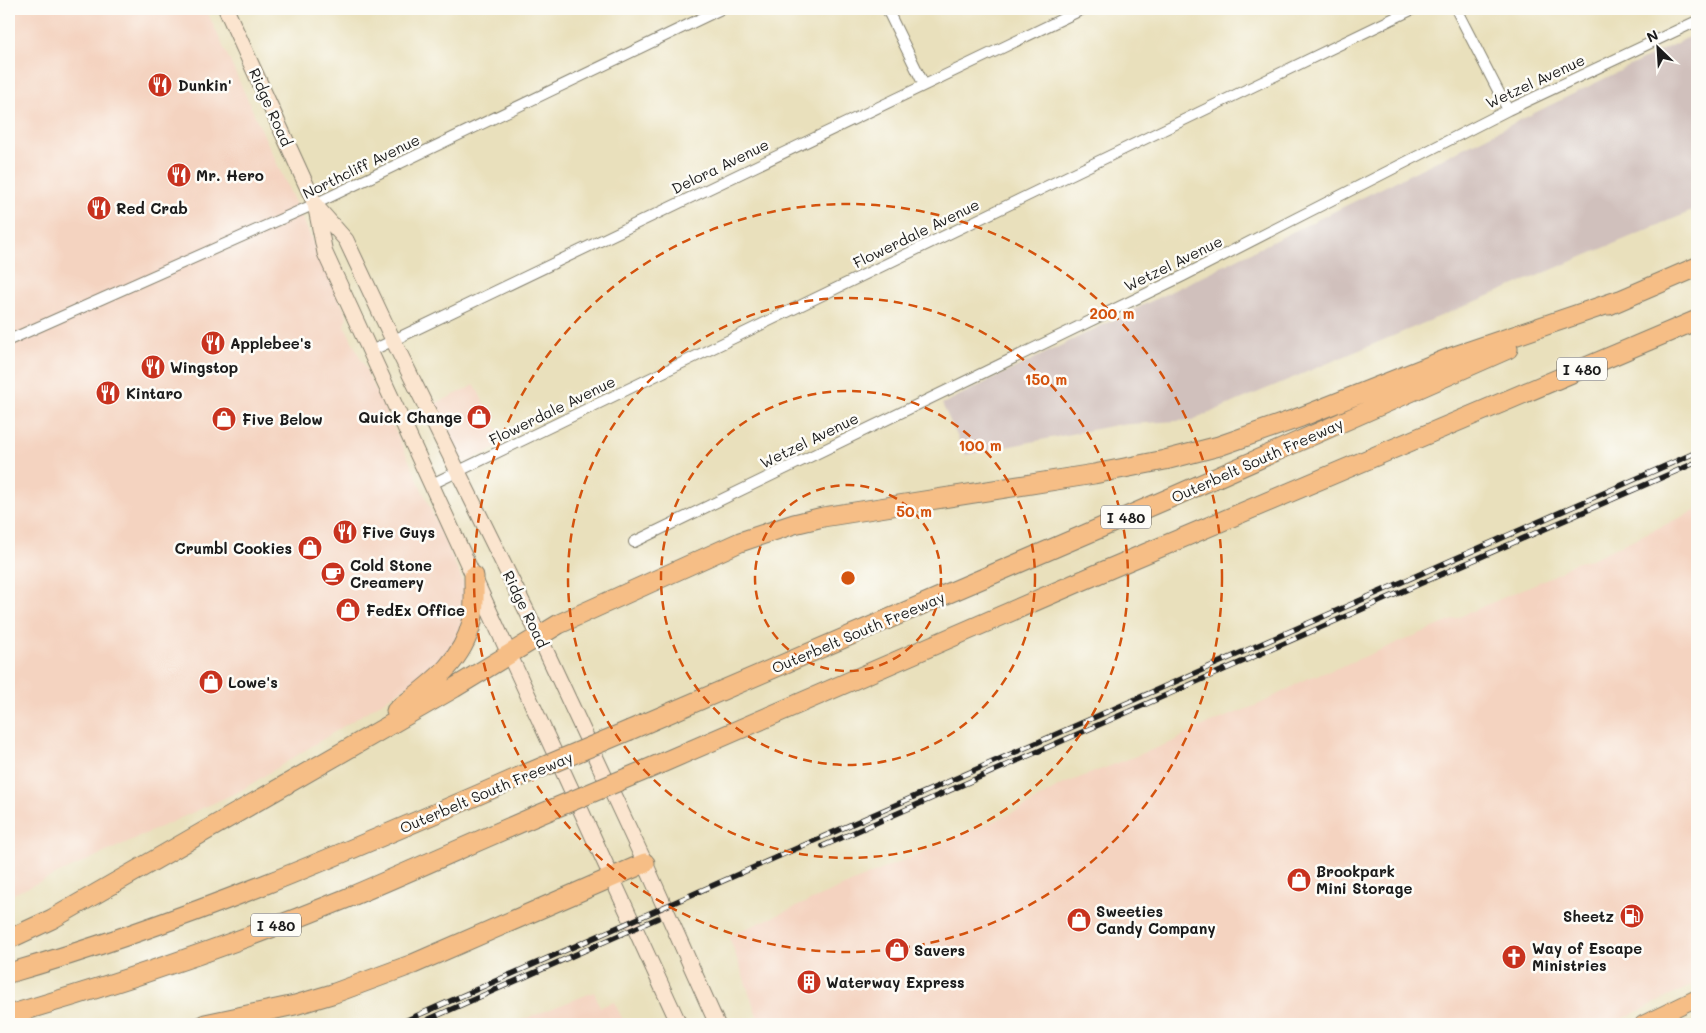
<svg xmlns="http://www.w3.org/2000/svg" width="1706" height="1033" font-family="Mali,sans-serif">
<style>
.built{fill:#f4d3c0}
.industrial{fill:#d0c0bc}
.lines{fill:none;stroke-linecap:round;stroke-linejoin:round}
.minor-casing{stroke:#827e6c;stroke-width:12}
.secondary-casing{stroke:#827e6c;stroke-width:17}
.primary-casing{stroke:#827e6c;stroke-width:18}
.motorway-casing{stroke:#827e6c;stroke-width:21}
.minor{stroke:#fff;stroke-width:10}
.secondary{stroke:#fbe5cf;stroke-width:15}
.primary{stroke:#f6be86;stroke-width:16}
.motorway{stroke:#f6be86;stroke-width:19}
.rail-casing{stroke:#1c1c1c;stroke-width:5.5}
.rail{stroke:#fdfcf7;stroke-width:4;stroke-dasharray:11;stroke-linecap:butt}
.motorway-bridge-casing{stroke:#827e6c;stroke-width:21;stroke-linecap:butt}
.motorway-bridge{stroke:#f6be86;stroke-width:19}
.ring{fill:none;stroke:#d4530e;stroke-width:2.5;stroke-dasharray:9 6}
.labels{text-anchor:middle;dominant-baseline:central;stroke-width:5;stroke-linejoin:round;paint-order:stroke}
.shield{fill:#fdfcf7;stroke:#605f5e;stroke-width:1}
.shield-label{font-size:14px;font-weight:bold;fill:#1c1c1c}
.street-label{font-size:15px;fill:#1c1c1c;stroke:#fdfcf7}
.poi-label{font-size:15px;font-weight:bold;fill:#1c1c1c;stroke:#fdfcf7;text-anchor:start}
.centre{fill:#d4530e;stroke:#fdfcf7;stroke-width:2.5}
.ring-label{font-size:15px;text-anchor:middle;font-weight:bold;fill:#d4530e;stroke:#fdfcf7;stroke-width:5;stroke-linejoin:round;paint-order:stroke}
</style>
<rect width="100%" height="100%" fill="#fdfcf7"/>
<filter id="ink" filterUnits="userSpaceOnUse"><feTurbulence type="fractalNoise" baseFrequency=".02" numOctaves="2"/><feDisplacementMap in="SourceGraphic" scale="10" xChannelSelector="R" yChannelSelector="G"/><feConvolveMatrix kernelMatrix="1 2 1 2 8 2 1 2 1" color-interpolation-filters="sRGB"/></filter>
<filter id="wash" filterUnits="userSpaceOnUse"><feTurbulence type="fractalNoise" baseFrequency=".0096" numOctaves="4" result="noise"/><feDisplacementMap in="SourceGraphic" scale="20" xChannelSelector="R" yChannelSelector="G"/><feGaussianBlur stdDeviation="1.12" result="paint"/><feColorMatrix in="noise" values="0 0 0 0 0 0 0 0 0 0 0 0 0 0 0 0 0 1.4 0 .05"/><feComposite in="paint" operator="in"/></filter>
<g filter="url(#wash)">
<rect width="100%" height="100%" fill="#e9e0bc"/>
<path class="built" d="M 9,9 L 206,9 L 347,316 L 345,326 L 403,447 L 466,588 L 469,609 L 456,653 L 416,681 L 240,791 L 9,896 Z
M 475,385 L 504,444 L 464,463 L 433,405 Z
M 1697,510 L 1697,983 L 1612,1024 L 760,1024 L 729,936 L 1021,809 L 1061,785 L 1172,742 L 1200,727 L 1262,703 L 1308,678 L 1330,671 L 1450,621 L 1557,574 L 1574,563 L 1591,559 Z
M 594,992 L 600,1007 L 614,1002 L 625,1024 L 512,1024 Z"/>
<path class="industrial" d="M 1697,33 L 1697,209 L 1192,420 L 1116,425 L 966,455 L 942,404 Z"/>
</g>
<g filter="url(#ink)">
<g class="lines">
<defs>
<path id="minor" d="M 887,9 L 924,85
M 1456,9 L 1508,110
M 9,340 L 315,204 L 721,9
M 371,351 L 1083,9
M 432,484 L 1413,9
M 634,542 L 1183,276 L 1508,110 L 1697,21"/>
<path id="secondary" d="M 226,9 L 315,204 L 325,253 L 679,1024
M 316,206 L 346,240 L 393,340 L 539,636 L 645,863 L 717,1024"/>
<path id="primary" d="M 1643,1024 L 1697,998"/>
<path id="motorway" d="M 1609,305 L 1697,267
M 396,711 C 429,685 461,665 472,622 C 475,607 474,591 474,576
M 630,730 L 1177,495 L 1508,349
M 648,769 L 1109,569 L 1697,320
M 9,939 L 52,919 L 454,688 L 559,624 L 740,542 L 794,524 L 823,517 L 1094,474 L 1165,460 L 1219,446 L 1301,417 L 1452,357 L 1620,300
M 9,973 C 186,922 350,851 519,777
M 9,1015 C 123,982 235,944 345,899 C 409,872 473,843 536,816
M 205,1024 L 295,1005 L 332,994 L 413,964 L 645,863"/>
</defs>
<use href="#minor" class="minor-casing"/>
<use href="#secondary" class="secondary-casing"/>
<use href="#primary" class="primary-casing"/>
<use href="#motorway" class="motorway-casing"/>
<use href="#minor" class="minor"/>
<use href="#secondary" class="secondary"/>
<use href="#primary" class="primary"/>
<use href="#motorway" class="motorway"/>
<defs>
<path id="rail" d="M 823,846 L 1697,462
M 398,1024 L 1697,452
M 418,1024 L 658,918"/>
</defs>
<use href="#rail" class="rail-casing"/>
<use href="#rail" class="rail"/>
<defs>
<path id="motorway-bridge" d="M 519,777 L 630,730
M 536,816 L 648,769"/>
</defs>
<use href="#motorway-bridge" class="motorway-bridge-casing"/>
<use href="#motorway-bridge" class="motorway-bridge"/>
</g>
</g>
<g class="ring">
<circle cx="848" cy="578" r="93"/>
<circle cx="848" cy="578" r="187"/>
<circle cx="848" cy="578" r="280"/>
<circle cx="848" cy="578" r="374"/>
</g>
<defs>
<symbol id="restaurant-disc" viewBox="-11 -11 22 22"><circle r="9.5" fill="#c8321e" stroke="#fdfcf7"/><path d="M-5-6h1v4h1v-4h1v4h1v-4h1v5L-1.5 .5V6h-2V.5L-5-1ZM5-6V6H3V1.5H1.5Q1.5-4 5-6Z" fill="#fff"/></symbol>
<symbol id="shop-disc" viewBox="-11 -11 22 22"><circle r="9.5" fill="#c8321e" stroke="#fdfcf7"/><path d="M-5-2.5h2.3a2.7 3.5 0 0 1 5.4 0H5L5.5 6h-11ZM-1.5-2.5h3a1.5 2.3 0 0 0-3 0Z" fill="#fff"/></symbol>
<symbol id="cafe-disc" viewBox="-11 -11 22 22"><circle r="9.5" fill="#c8321e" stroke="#fdfcf7"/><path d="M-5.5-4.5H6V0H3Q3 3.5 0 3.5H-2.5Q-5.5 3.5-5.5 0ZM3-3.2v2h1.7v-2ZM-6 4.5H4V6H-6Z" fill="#fff"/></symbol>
<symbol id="fuel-disc" viewBox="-11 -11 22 22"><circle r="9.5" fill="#c8321e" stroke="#fdfcf7"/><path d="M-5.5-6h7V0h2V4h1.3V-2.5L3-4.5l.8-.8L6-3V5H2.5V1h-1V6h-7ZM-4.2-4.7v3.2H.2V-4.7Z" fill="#fff"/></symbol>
<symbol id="church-disc" viewBox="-11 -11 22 22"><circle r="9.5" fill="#c8321e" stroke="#fdfcf7"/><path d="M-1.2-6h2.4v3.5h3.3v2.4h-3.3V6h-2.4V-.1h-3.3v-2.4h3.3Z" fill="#fff"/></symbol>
<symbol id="building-disc" viewBox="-11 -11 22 22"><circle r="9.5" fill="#c8321e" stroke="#fdfcf7"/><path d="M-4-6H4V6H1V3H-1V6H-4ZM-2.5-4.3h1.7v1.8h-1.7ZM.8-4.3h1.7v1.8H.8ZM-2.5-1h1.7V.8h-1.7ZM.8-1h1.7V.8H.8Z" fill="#fff"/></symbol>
</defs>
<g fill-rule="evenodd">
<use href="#restaurant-disc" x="146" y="71" width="28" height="28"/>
<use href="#restaurant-disc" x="165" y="161" width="28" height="28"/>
<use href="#restaurant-disc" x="85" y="194" width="28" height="28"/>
<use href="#restaurant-disc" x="199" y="329" width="28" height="28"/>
<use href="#restaurant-disc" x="139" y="353" width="28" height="28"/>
<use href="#restaurant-disc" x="94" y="379" width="28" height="28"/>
<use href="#shop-disc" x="465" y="403" width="28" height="28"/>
<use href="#shop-disc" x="210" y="405" width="28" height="28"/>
<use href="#restaurant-disc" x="331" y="518" width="28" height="28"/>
<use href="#shop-disc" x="296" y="534" width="28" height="28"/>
<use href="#cafe-disc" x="319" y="560" width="28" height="28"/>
<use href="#shop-disc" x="334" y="596" width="28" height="28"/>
<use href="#shop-disc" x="197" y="668" width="28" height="28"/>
<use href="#shop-disc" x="1285" y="866" width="28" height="28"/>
<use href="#fuel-disc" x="1618" y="902" width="28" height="28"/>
<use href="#shop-disc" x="1065" y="906" width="28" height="28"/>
<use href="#shop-disc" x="883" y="936" width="28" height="28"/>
<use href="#church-disc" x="1500" y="943" width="28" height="28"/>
<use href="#building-disc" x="795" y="968" width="28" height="28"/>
</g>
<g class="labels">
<g class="shield">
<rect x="1557" y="357.5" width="50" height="23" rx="4"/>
<rect x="1101" y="505.5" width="50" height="23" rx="4"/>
<rect x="251" y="913.5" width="50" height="23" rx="4"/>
</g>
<g class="shield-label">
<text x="1582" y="369">I 480</text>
<text x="1126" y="517">I 480</text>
<text x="276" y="925">I 480</text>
</g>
<g class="street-label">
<text transform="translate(1535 81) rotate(-25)">Wetzel Avenue</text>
<text transform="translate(271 107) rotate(66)">Ridge Road</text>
<text transform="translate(361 166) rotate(-26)">Northcliff Avenue</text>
<text transform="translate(720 166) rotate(-26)">Delora Avenue</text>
<text transform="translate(916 233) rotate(-26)">Flowerdale Avenue</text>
<text transform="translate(1173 263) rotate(-26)">Wetzel Avenue</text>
<text transform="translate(552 410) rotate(-26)">Flowerdale Avenue</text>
<text transform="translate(809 440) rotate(-26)">Wetzel Avenue</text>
<text transform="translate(1257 460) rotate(-24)">Outerbelt South Freeway</text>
<text transform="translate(526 609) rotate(64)">Ridge Road</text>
<text transform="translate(858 632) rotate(-23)">Outerbelt South Freeway</text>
<text transform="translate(486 792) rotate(-23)">Outerbelt South Freeway</text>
</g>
<g class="poi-label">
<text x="178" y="85">Dunkin'</text>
<text x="196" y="175">Mr. Hero</text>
<text x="116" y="208">Red Crab</text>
<text x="230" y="343">Applebee's</text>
<text x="170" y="367">Wingstop</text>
<text x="126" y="393">Kintaro</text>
<text x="462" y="417" text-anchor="end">Quick Change</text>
<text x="242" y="419">Five Below</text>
<text x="362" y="532">Five Guys</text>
<text x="292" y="548" text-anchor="end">Crumbl Cookies</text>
<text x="350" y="565">Cold Stone<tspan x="350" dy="17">Creamery</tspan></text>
<text x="366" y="610">FedEx Office</text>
<text x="228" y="682">Lowe's</text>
<text x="1316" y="871">Brookpark<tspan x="1316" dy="17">Mini Storage</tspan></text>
<text x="1096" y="911">Sweeties<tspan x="1096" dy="17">Candy Company</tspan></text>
<text x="1614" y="916" text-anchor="end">Sheetz</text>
<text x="1532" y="948">Way of Escape<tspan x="1532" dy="17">Ministries</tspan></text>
<text x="914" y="950">Savers</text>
<text x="826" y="982">Waterway Express</text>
</g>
</g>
<circle cx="848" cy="578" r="8" class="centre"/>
<g class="ring-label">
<text x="1112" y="319">200 m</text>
<text x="1046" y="385">150 m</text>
<text x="980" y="451">100 m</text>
<text x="914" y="517">50 m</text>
</g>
<rect width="1706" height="1033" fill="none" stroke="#fdfcf7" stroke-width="30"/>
<g transform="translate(1658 48) rotate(335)" stroke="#fdfcf7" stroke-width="4" paint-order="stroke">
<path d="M0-4L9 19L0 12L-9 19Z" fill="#1c1c1c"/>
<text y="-8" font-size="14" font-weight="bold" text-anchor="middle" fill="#1c1c1c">N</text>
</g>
</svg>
